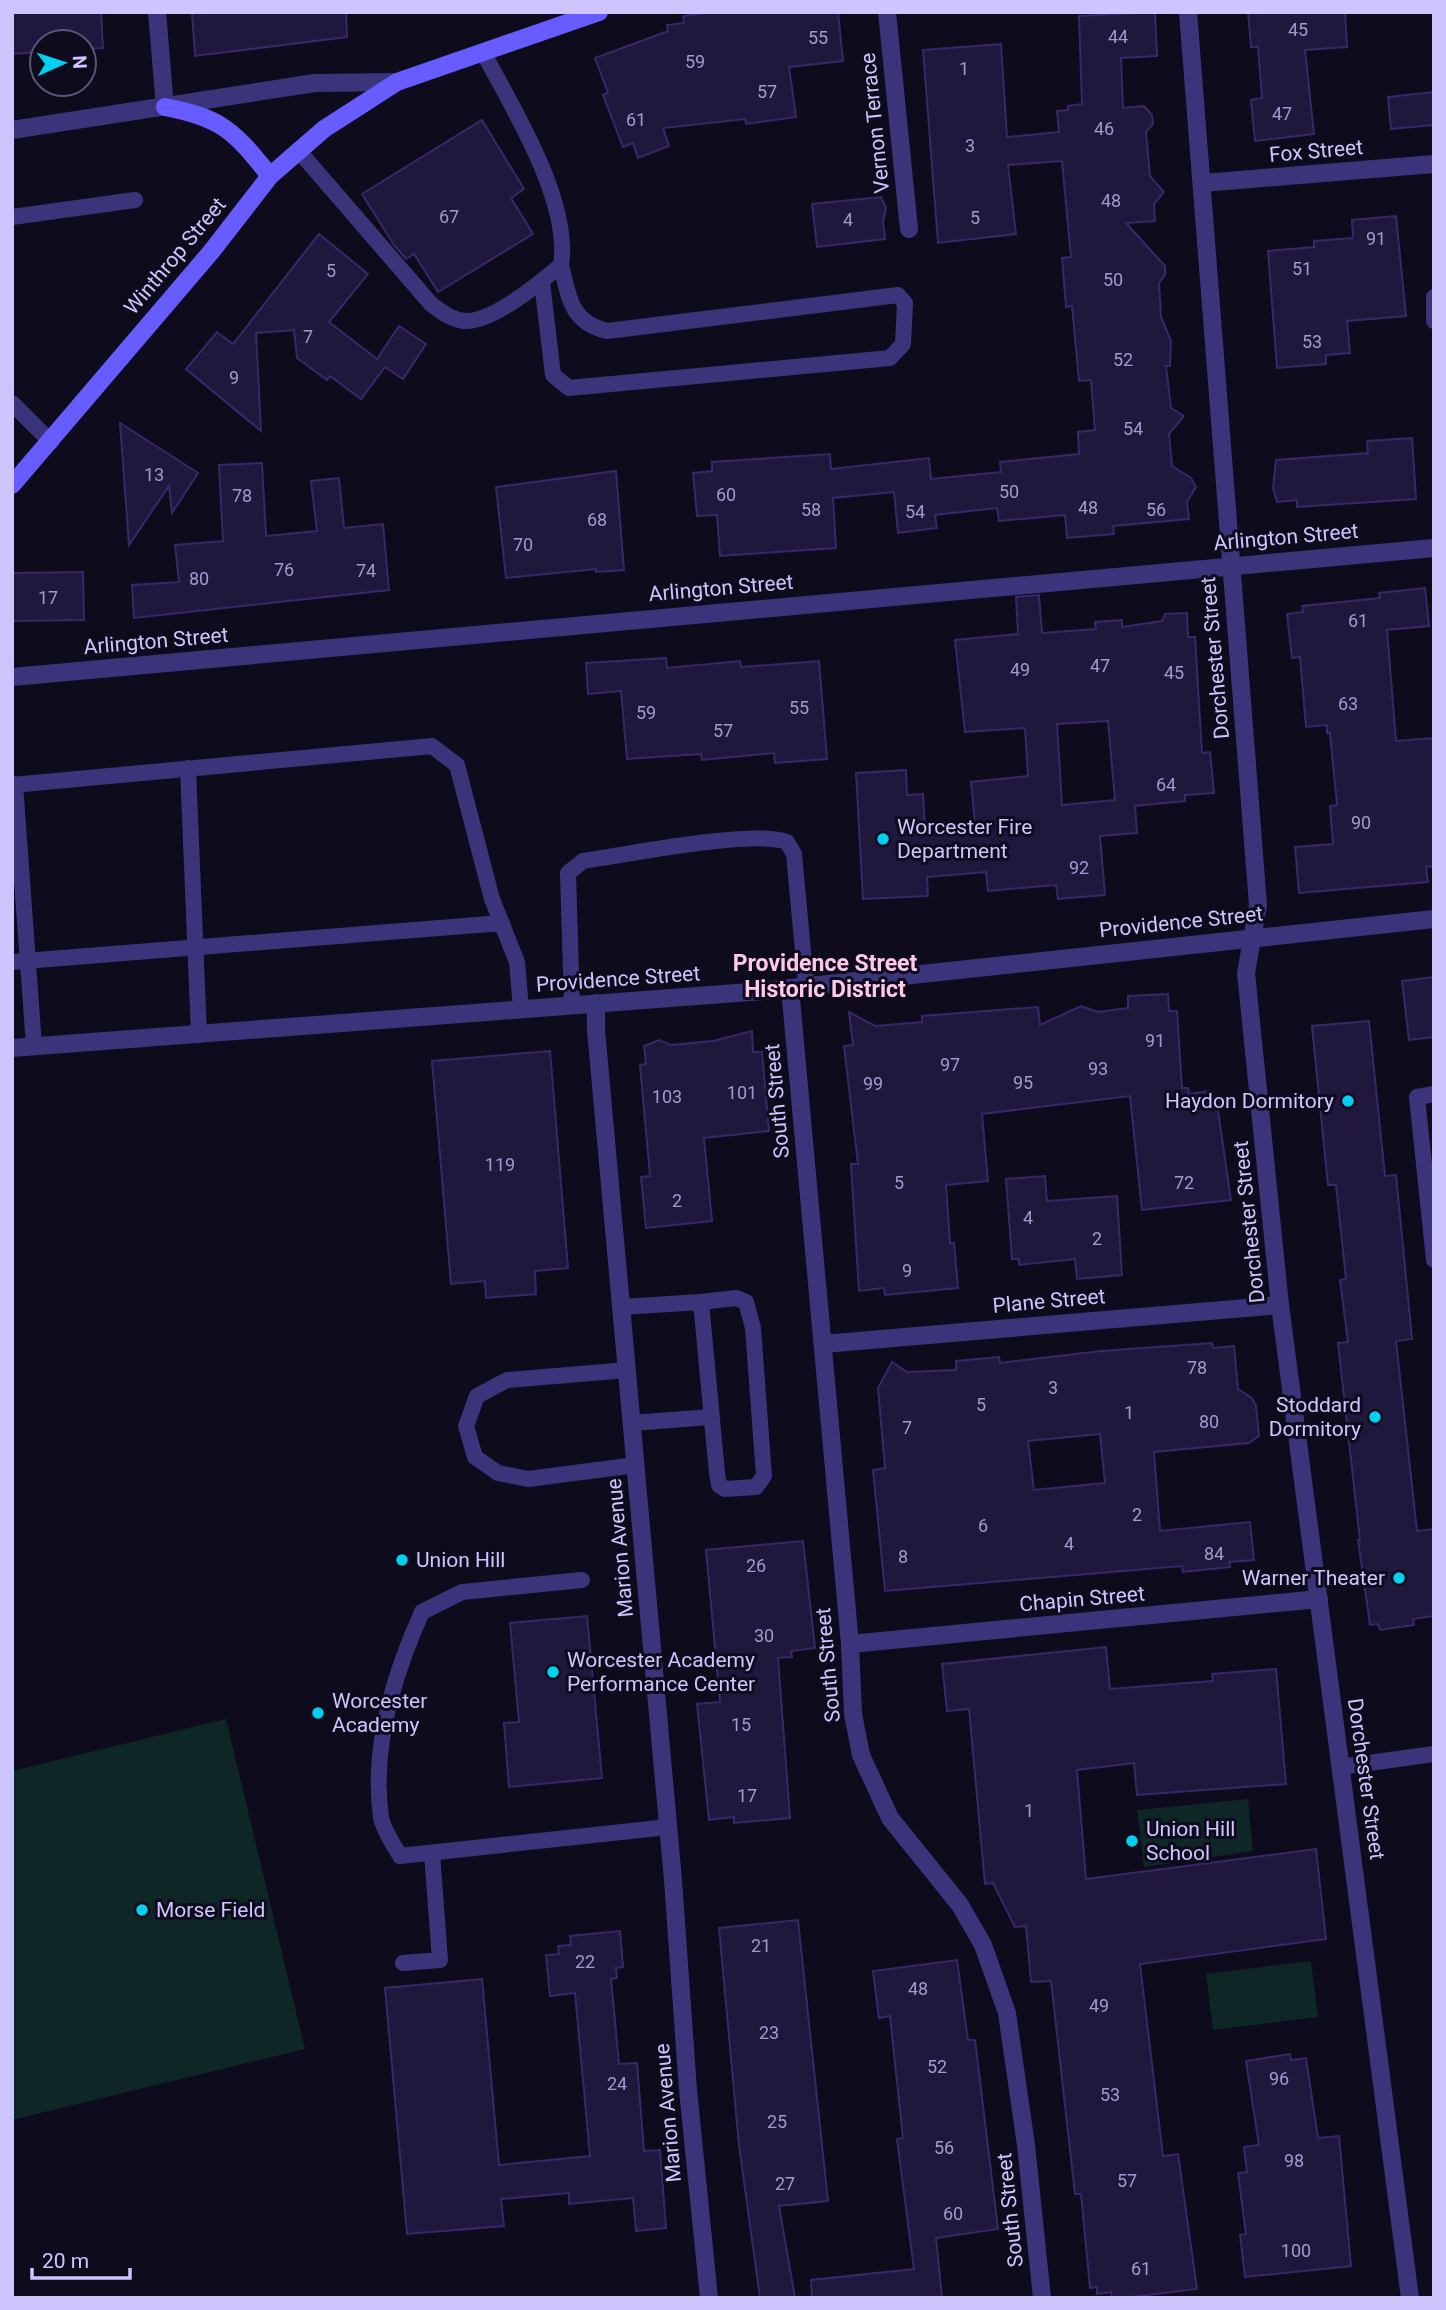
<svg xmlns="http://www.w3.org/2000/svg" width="1446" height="2310" font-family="Roboto,sans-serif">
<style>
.green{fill:#0e2626}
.building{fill:#20173d;stroke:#382869;stroke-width:2;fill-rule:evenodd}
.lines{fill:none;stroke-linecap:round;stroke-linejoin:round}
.service{stroke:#3a357b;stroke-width:16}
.minor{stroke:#3a357b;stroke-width:18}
.tertiary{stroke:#3a357b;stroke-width:18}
.secondary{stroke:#665cff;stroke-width:18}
.poi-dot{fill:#00d0f0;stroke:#0e0b1c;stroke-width:2.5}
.labels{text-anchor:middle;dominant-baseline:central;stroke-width:6;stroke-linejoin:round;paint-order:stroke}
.number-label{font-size:18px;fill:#a29ace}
.street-label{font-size:21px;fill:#cec5ff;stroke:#0e0b1c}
.poi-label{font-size:21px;fill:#cec5ff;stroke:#0e0b1c;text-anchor:start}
.neighbourhood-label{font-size:23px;font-weight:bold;fill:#ffc7e9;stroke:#0e0b1c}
</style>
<rect width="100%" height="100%" fill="#0e0b1c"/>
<path class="green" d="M 226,1719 L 305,2049 L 12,2120 L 12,1771 Z
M 1248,1799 L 1253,1851 L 1144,1867 L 1137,1810 Z
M 1311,1961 L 1318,2017 L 1213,2030 L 1206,1974 Z"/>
<path class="building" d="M 12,12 L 101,12 L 103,48 L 84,49 L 84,42 L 42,42 L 42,52 L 12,54 Z
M 192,12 L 346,12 L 347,37 L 195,56 Z
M 712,12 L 838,12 L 843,61 L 789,67 L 796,117 L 746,124 L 745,119 L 663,128 L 669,146 L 638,158 L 633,143 L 623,147 L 603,95 L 608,93 L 595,58 L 668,31 L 667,25 L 684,23 L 683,16 Z
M 1155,12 L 1157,56 L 1121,58 L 1123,108 L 1144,106 L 1152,115 L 1153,124 L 1146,132 L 1150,176 L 1164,192 L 1154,204 L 1155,221 L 1126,223 L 1165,266 L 1165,275 L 1159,283 L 1161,317 L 1171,341 L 1170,366 L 1166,366 L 1171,408 L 1184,416 L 1169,434 L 1172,466 L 1191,478 L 1196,487 L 1187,502 L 1189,519 L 1113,526 L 1114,534 L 1067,538 L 1065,515 L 999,521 L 997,508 L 935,515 L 937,528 L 898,533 L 894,492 L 833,498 L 836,548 L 720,556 L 717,515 L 697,516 L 693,473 L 712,471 L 712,462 L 830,454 L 831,469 L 929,458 L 931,479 L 1001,472 L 1000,462 L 1079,454 L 1078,432 L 1095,430 L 1091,380 L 1079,381 L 1072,306 L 1066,307 L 1062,258 L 1071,257 L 1062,161 L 1008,165 L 1016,234 L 938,243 L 923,50 L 1001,44 L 1007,137 L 1059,132 L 1057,111 L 1068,110 L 1068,106 L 1082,104 L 1079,16 Z
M 1248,12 L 1345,12 L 1347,47 L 1305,50 L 1314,134 L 1255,141 L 1251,100 L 1262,98 L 1258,47 L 1251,47 Z
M 1434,92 L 1434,125 L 1391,129 L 1388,97 Z
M 482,120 L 524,189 L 511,198 L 533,234 L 438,292 L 414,254 L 406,259 L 394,245 L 362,194 Z
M 881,197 L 886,208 L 883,221 L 885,239 L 817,247 L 812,204 Z
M 1396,216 L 1406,316 L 1347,321 L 1350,353 L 1326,355 L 1326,364 L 1277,368 L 1268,251 L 1314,247 L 1314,241 L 1353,238 L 1352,220 Z
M 319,234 L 368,274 L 329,322 L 377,359 L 399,326 L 426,344 L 403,379 L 385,367 L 361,399 L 330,376 L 327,380 L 297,358 L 294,330 L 256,333 L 261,431 L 186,369 L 217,332 L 233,344 Z
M 120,423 L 198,473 L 172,513 L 169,486 L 129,545 Z
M 1412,438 L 1416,499 L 1297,507 L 1297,500 L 1277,502 L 1273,488 L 1276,460 L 1368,453 L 1367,441 Z
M 262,463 L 266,536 L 317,531 L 311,481 L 339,478 L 344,528 L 383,524 L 389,590 L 134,618 L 132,585 L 179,582 L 175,545 L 223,541 L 219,465 Z
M 616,471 L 624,570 L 596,572 L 596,569 L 506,578 L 496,487 Z
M 83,572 L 84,620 L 12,621 L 12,573 Z
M 1425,588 L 1429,626 L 1387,630 L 1396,741 L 1434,738 L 1434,866 L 1426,867 L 1428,882 L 1299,893 L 1295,847 L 1333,844 L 1330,806 L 1337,805 L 1330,733 L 1327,733 L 1327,725 L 1306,727 L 1300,657 L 1292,658 L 1287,614 L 1303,612 L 1302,606 L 1380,598 L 1379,593 Z
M 1039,595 L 1042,633 L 1096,629 L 1095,622 L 1122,620 L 1122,627 L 1162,621 L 1165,614 L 1187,613 L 1188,637 L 1195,637 L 1202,753 L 1210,752 L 1214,793 L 1185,795 L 1185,801 L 1135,806 L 1137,833 L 1100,836 L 1105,895 L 1058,899 L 1056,885 L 988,891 L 986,872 L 927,877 L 928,896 L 863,899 L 856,773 L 906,770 L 907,795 L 923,794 L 925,827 L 975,823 L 971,782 L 1028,776 L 1025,728 L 965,732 L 955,640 L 1018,634 L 1016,597 ZM 1108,721 L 1115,800 L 1062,805 L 1057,724 Z
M 666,658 L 667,668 L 740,661 L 741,667 L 819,661 L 827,759 L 775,763 L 774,753 L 702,760 L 701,754 L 627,759 L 621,691 L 588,694 L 586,663 Z
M 1434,977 L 1434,1037 L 1409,1040 L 1402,981 Z
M 1168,994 L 1169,1011 L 1177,1011 L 1182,1088 L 1188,1088 L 1189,1094 L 1210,1091 L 1210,1098 L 1216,1097 L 1231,1200 L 1142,1210 L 1130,1096 L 982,1114 L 988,1181 L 946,1185 L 950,1243 L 954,1243 L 958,1288 L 885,1295 L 884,1288 L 859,1291 L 851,1164 L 858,1164 L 844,1046 L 853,1045 L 849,1012 L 875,1026 L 922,1022 L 922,1016 L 1038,1007 L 1040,1025 L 1081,1006 L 1098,1012 L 1128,1008 L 1128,996 Z
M 1369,1021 L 1385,1176 L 1396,1175 L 1412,1339 L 1396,1341 L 1417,1531 L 1434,1529 L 1434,1616 L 1413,1619 L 1414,1625 L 1380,1630 L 1378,1624 L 1370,1625 L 1358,1540 L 1360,1540 L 1338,1343 L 1348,1342 L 1340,1280 L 1346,1279 L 1336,1185 L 1328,1185 L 1312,1026 Z
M 752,1031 L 753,1052 L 762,1052 L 769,1131 L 704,1138 L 712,1221 L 646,1228 L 641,1177 L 650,1176 L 640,1065 L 646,1064 L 644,1046 L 659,1040 L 671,1045 L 713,1041 Z
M 550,1051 L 568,1268 L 535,1271 L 536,1294 L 486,1298 L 485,1281 L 451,1284 L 432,1061 Z
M 1045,1176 L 1047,1201 L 1117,1196 L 1122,1275 L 1077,1279 L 1075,1259 L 1019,1265 L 1019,1259 L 1012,1259 L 1006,1179 Z
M 1212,1343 L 1213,1348 L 1234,1346 L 1238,1389 L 1252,1398 L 1256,1406 L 1259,1436 L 1249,1443 L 1154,1452 L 1160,1531 L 1250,1522 L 1254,1560 L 1229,1562 L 1230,1567 L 1183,1572 L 1182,1566 L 885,1591 L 873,1470 L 885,1468 L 878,1388 L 892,1362 L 907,1372 L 956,1370 L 956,1361 L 999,1357 L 1000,1363 L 1101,1351 ZM 1100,1434 L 1105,1483 L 1034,1490 L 1028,1441 Z
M 803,1541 L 815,1648 L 791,1651 L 792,1657 L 778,1658 L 790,1818 L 734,1823 L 734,1817 L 709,1820 L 697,1704 L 720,1702 L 706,1550 Z
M 587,1616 L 602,1778 L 509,1787 L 504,1723 L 519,1722 L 510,1623 Z
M 1106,1647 L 1110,1689 L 1213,1681 L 1212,1674 L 1276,1669 L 1286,1784 L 1137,1795 L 1134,1763 L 1077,1770 L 1086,1879 L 1316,1849 L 1326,1939 L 1140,1964 L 1163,2156 L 1178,2154 L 1197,2289 L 1123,2298 L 1112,2298 L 1111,2292 L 1097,2294 L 1097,2287 L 1090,2288 L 1081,2194 L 1075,2194 L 1051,1981 L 1031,1982 L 1026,1926 L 1015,1927 L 993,1883 L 985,1884 L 969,1709 L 947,1711 L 942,1664 Z
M 798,1920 L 828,2201 L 779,2206 L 795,2298 L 760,2298 L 739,2145 L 719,1928 Z
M 620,1931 L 623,1967 L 616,1968 L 617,1978 L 611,1979 L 619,2064 L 637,2063 L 644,2151 L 660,2150 L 666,2228 L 636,2231 L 633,2198 L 569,2204 L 569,2193 L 501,2199 L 504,2226 L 407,2234 L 385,1988 L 482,1979 L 499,2165 L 590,2156 L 575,1993 L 550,1996 L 546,1955 L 559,1954 L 558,1946 L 571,1945 L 570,1936 Z
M 957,1960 L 968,2040 L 975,2040 L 998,2229 L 936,2238 L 942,2298 L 812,2298 L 811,2280 L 914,2269 L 897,2139 L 903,2138 L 890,2016 L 879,2018 L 873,1971 Z
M 1290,2054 L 1291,2060 L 1306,2058 L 1318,2138 L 1339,2136 L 1351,2266 L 1245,2277 L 1240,2235 L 1246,2234 L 1238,2173 L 1247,2172 L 1244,2147 L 1259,2145 L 1246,2061 Z"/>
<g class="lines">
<path class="service" d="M 298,150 L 431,304 C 442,312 450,319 464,321 C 492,323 541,282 561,265 C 571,201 513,109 483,52
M 12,217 L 135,200
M 542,282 L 553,375 L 569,388 L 890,358 L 903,344 L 905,303 L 898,295 L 607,331 C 570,322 569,297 561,265
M 1434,297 L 1434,321
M 12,403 L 51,442
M 188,768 L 199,1035
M 15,784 L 34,1046
M 12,785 L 432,746 L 457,765 L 492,899 L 517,962 L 521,1009
M 12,962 L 502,923
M 572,1006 L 568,873 L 583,861 C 626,855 753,829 787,842 L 794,854 L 806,984
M 1434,1094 L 1417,1097 L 1434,1260
M 736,1298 L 746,1302 L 753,1328 L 764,1476 L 756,1487 L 725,1489 L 719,1485 L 717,1473 L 701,1302 Z
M 621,1307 L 701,1302
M 627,1370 L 507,1380 L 477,1396 L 466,1426 L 475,1457 L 498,1473 L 528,1479 L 636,1465
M 632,1423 L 710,1417
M 582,1580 L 462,1592 L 422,1612 C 394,1674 371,1748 381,1817 C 383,1830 394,1845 400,1856 L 668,1827
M 1340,1767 L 1434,1754
M 403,1963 L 440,1960 L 432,1853"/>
<path class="minor" d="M 157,12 L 165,107
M 887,12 L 909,229
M 1203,183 L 1434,164
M 12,677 L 1434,548
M 790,988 L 850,1644 L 853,1714 L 861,1755 L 890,1818 L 960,1905 L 983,1945 L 1007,2013 L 1026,2145 L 1042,2298
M 596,1003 L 596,1030 L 673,1880 L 688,2090 L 709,2298
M 823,1344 L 1280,1305
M 850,1644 L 1319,1599"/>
<path class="tertiary" d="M 1188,12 L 1258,905 L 1246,973 L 1280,1305 L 1410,2298
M 12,130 L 315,83 L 397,82
M 12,1048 L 763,991 L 1434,919"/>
<path class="secondary" d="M 165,107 C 222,118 234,131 270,176
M 12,485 L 211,252 L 270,176 L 324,129 L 397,82 L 599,12"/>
</g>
<g class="poi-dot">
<circle cx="883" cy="839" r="7"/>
<circle cx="1348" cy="1101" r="7"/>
<circle cx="1375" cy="1417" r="7"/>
<circle cx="402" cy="1560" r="7"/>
<circle cx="1399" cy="1578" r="7"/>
<circle cx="553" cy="1672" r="7"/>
<circle cx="318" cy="1713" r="7"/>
<circle cx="1132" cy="1841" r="7"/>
<circle cx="142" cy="1910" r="7"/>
</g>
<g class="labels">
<g class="number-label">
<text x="1298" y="29">45</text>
<text x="1118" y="36">44</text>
<text x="818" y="37">55</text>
<text x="695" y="61">59</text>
<text x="964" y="68">1</text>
<text x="767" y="91">57</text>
<text x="1282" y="113">47</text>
<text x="636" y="119">61</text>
<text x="1104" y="128">46</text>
<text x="970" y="145">3</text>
<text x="1111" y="200">48</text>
<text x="449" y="216">67</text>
<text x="975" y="217">5</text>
<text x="848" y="219">4</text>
<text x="1376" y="238">91</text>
<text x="1302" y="268">51</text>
<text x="331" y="270">5</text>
<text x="1113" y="279">50</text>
<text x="308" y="336">7</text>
<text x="1312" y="341">53</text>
<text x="1123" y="359">52</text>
<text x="234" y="377">9</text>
<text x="1133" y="428">54</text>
<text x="154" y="474">13</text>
<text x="1009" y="491">50</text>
<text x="726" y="494">60</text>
<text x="242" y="495">78</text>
<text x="1088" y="507">48</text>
<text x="811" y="509">58</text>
<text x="1156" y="509">56</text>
<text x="915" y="511">54</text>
<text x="597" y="519">68</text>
<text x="523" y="544">70</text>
<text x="284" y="569">76</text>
<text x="366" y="570">74</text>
<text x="199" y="578">80</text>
<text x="48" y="597">17</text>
<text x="1358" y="620">61</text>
<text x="1100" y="665">47</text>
<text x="1020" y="669">49</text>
<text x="1174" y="672">45</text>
<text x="1348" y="703">63</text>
<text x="799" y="707">55</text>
<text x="646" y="712">59</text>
<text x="723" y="730">57</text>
<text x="1166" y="784">64</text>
<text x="1361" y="822">90</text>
<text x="1079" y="867">92</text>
<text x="1155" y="1040">91</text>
<text x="950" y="1064">97</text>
<text x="1098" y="1068">93</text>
<text x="1023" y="1082">95</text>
<text x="873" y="1083">99</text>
<text x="742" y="1092">101</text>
<text x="667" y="1096">103</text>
<text x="500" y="1164">119</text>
<text x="899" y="1182">5</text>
<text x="1184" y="1182">72</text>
<text x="677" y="1200">2</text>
<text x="1028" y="1217">4</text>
<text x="1097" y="1238">2</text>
<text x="907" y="1270">9</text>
<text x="1197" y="1367">78</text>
<text x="1053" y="1387">3</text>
<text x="981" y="1404">5</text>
<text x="1129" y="1412">1</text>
<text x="1209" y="1421">80</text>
<text x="907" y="1427">7</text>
<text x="1137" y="1514">2</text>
<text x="983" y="1525">6</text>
<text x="1069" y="1543">4</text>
<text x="1214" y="1553">84</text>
<text x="903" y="1556">8</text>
<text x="756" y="1565">26</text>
<text x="764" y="1635">30</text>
<text x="741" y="1724">15</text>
<text x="747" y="1795">17</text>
<text x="1029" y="1810">1</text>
<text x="761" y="1945">21</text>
<text x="585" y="1961">22</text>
<text x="918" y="1988">48</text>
<text x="1099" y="2005">49</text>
<text x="769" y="2032">23</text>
<text x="937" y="2066">52</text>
<text x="1279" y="2078">96</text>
<text x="617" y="2083">24</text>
<text x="1110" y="2094">53</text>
<text x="777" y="2121">25</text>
<text x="944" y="2147">56</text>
<text x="1294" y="2160">98</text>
<text x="1127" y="2180">57</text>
<text x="785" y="2183">27</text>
<text x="953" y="2213">60</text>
<text x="1296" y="2250">100</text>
<text x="1141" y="2268">61</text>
</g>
<g class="street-label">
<text transform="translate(875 123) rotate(-96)">Vernon Terrace</text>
<text transform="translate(1316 151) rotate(-5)">Fox Street</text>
<text transform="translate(175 256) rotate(-50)">Winthrop Street</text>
<text transform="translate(1286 537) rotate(-5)">Arlington Street</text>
<text transform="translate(721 588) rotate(-5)">Arlington Street</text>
<text transform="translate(156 641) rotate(-5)">Arlington Street</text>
<text transform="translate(1215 658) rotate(-95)">Dorchester Street</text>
<text transform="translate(1181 922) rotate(-6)">Providence Street</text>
<text transform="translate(618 979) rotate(-4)">Providence Street</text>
<text transform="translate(777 1101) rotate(-95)">South Street</text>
<text transform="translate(1249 1222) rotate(-96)">Dorchester Street</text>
<text transform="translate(1049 1301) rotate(-5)">Plane Street</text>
<text transform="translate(620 1548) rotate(-95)">Marion Avenue</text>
<text transform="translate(1082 1599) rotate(-5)">Chapin Street</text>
<text transform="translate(828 1665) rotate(-95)">South Street</text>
<text transform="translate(1366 1779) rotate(82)">Dorchester Street</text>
<text transform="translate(668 2113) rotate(-95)">Marion Avenue</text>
<text transform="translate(1010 2210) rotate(-96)">South Street</text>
</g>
<g class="poi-label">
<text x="897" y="827">Worcester Fire<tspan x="897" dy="24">Department</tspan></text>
<text x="1334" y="1101" text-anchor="end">Haydon Dormitory</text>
<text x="1361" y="1405" text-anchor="end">Stoddard<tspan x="1361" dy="24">Dormitory</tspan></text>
<text x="416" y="1560">Union Hill</text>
<text x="1385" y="1578" text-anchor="end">Warner Theater</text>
<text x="567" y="1660">Worcester Academy<tspan x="567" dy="24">Performance Center</tspan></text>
<text x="332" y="1701">Worcester<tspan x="332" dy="24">Academy</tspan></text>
<text x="1146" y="1829">Union Hill<tspan x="1146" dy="24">School</tspan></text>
<text x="156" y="1910">Morse Field</text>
</g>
<g class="neighbourhood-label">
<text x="825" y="963">Providence Street<tspan x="825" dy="26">Historic District</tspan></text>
</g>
</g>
<rect width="1446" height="2310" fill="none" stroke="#cec5ff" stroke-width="28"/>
<g transform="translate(63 63) rotate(87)"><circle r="33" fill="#0e0b1c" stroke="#5b5577" stroke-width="2"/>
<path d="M0-5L12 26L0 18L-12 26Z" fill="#00d0f0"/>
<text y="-10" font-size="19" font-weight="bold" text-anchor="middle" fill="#cec5ff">N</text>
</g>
<path d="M32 2268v10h98v-10" fill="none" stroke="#cec5ff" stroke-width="3.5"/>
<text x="42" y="2268" font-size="21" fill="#cec5ff" stroke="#0e0b1c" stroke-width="5" paint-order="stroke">20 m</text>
</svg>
